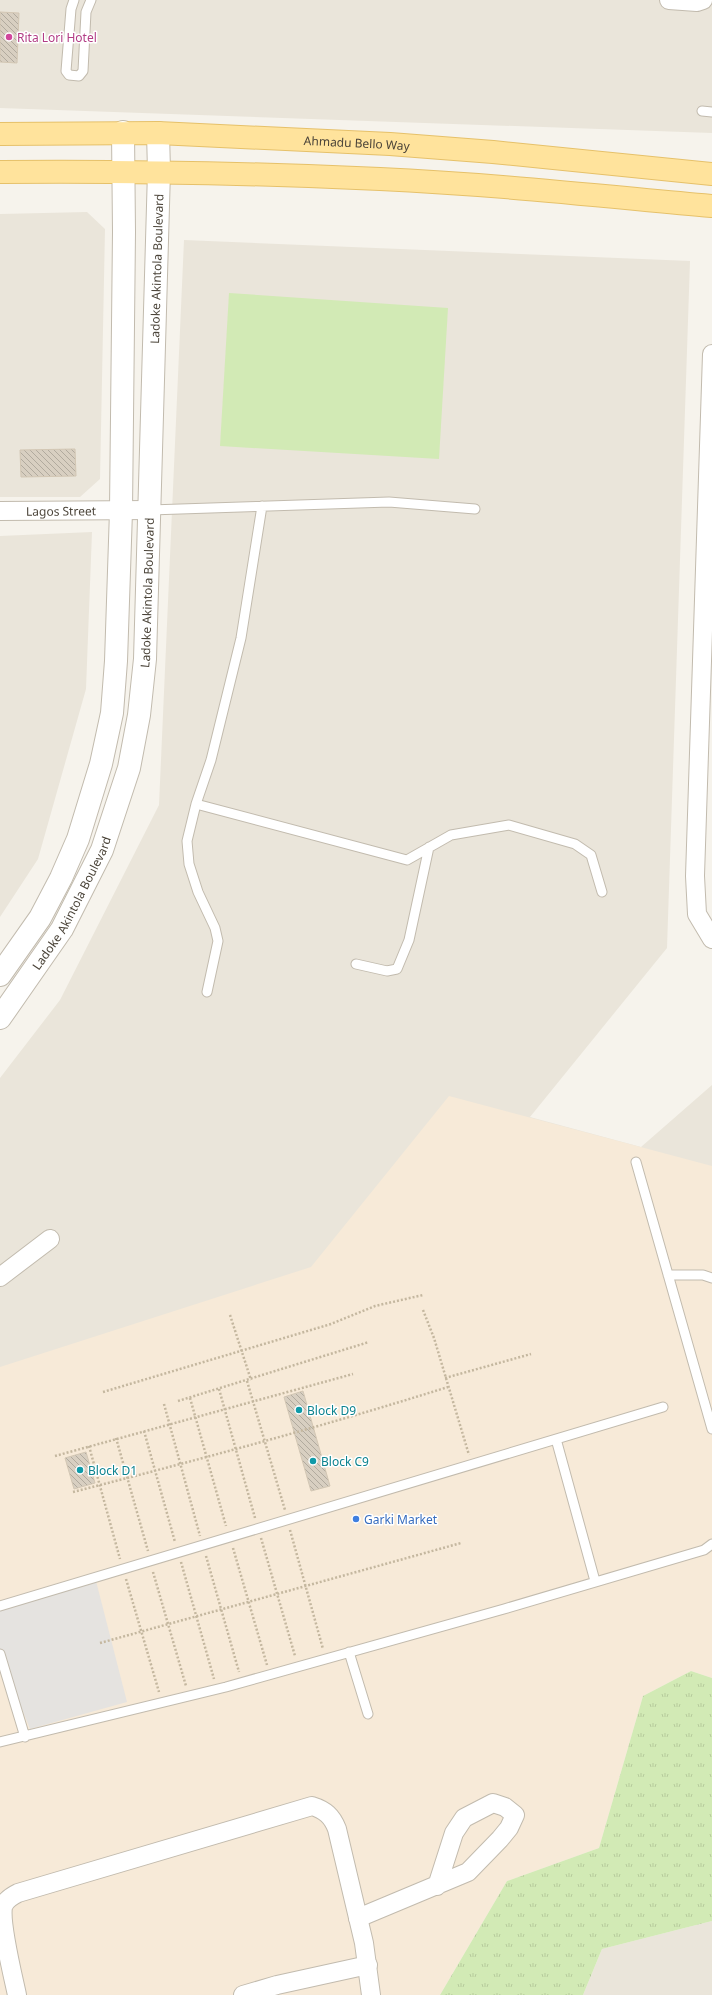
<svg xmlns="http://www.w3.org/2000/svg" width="712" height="1995" font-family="'Noto Sans',sans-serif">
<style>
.residential{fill:#eae5da}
.commercial{fill:#f7ead8}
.grass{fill:url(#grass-tufts)}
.pitch{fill:#d2eab5}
.parking{fill:#e5e3e0}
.building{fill:url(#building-back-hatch);stroke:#d3c7b4}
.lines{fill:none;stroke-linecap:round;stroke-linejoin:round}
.service-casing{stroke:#c2bbae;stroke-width:11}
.minor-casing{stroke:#c2bbae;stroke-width:20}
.tertiary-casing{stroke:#c2bbae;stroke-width:24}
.primary-casing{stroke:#e6c16a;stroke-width:24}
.path{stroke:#c4b79f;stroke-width:2.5;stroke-dasharray:2 2;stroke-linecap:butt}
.service{stroke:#fff;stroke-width:9}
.minor{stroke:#fff;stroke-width:18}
.tertiary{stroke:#fff;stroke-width:22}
.primary{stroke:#ffe39c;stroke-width:22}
.hotel-dot{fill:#d1479c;stroke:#fff;stroke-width:1.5}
.culture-dot{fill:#0f9aa8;stroke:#fff;stroke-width:1.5}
.shop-dot{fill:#3f7fe0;stroke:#fff;stroke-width:1.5}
.labels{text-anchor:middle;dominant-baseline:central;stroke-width:3;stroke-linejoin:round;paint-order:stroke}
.hotel-label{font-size:12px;fill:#b23c85;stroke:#fff;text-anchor:start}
.street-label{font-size:12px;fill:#4b4439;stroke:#fff}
.culture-label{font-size:12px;fill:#0d838f;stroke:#fff;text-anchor:start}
.shop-label{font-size:12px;fill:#366cbe;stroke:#fff;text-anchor:start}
</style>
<defs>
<pattern id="grass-tufts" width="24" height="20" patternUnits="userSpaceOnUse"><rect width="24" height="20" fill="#d2eab5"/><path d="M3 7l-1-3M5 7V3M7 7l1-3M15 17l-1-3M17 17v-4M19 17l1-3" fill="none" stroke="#b6ca9c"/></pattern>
<pattern id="building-back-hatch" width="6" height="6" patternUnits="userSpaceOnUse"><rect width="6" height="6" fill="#d8cfc1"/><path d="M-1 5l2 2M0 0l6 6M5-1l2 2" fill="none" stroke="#b1aa9e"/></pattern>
</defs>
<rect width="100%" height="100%" fill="#f6f3ec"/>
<path class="residential" d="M 0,0 L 712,0 L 712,133 L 0,108 Z
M 87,212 L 105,229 L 100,479 L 80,497 L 0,497 L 0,214 Z
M 184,240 L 690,261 L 667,948 L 530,1117 L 641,1147 L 712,1085 L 712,1576 L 0,1688 L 0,1078 L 60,1000 L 159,805 Z
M 92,532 L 86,689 L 38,859 L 0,917 L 0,536 Z
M 712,1921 L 712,1995 L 583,1995 L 602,1949 Z"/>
<path class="commercial" d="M 449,1096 L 712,1166 L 712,1678 L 691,1671 L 643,1696 L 599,1848 L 507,1881 L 440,1995 L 0,1995 L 0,1367 L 311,1267 Z"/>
<path class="grass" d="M 691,1671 L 712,1678 L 712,1921 L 602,1949 L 583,1995 L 440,1995 L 507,1881 L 599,1848 L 643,1696 Z"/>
<path class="pitch" d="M 229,293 L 448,308 L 439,459 L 220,446 Z"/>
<path class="parking" d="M 95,1577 L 127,1702 L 30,1729 L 0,1655 L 0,1605 Z"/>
<path class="building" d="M 0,12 L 19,13 L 17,63 L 0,62 Z
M 75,449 L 76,476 L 21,477 L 20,450 Z
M 303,1391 L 330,1486 L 311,1491 L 284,1397 Z
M 86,1452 L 95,1483 L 74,1489 L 65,1458 Z"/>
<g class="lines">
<defs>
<path id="service" d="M 74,0 L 71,9 L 66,71 L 69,75 L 79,76 L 83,71 L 86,12 L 91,0
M 702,111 L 712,112
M 150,510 L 389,502 L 475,509
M 196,804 L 407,860 L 451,835 L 509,825 L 575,844 L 591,855 L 602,892
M 356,964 L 387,971 L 397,969 L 409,940 L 429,847
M 207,992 L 218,941 L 215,928 L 198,892 L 189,864 L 187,841 L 196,804 L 211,760 L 241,638 L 262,506
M 636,1162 L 712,1429
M 668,1275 L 703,1275 L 712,1278
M 556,1439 L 595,1581
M 0,1606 L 663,1407
M 349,1652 L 368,1714
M 0,1654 L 25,1737
M 0,1742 L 226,1687 L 504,1609 L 704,1550 L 712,1544"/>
<g id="minor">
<path d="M 669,0 L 697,2 L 703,0"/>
<path d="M 712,354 L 695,876 L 697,914 L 712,939"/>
<path id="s1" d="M 0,511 L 150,510"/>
<path d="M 0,1277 L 50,1239"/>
<path d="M 358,1918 L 468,1872 L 500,1839 L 509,1828 L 515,1815 L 505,1807 L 493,1803 L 464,1818 L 454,1833 L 437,1886"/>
<path d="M 17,1995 C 13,1976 0,1924 3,1907 C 5,1900 12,1896 18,1893 L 312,1806 C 325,1810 332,1816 337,1829 L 364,1943 L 371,1995"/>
<path d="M 243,1995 L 277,1985 L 368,1965"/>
</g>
<g id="tertiary">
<path d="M 0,975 L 40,918 L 61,878 L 78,839 L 101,764 L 112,713 L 116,661 L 121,511 L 124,232 L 123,132"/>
<path id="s2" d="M 0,1018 L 62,929 L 102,850 L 129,768 L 139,715 L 145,659 L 159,171 L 158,133"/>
</g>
<g id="primary">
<path id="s3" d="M 0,134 L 158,133 L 390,144 L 493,152 L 712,174"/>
<path d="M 0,172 C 127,171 253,173 380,179 C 491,184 601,196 712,206"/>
</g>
</defs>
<use href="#service" class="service-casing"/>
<use href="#minor" class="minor-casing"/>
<use href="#tertiary" class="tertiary-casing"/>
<use href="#primary" class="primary-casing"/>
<path class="path" d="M 423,1310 L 434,1338 L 469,1455
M 230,1315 L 251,1380
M 445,1378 L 531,1354
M 247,1381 L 285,1510
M 219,1389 L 255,1518
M 103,1392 L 331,1324 L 375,1306 L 423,1295
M 190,1398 L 226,1526
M 178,1401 L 369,1342
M 164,1404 L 200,1536
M 144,1431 L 175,1542
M 116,1438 L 148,1551
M 89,1446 L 120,1559
M 55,1456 L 353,1374
M 73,1492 C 198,1460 324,1426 448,1387
M 290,1530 L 323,1649
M 261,1538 L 295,1656
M 233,1548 L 267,1665
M 206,1556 L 239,1672
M 181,1562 L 214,1679
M 153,1572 L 186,1686
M 126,1579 L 159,1692
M 100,1643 L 461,1543"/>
<use href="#service" class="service"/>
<use href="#minor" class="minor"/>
<use href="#tertiary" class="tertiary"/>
<use href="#primary" class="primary"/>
</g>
<circle class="hotel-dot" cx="9" cy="37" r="4"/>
<g class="culture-dot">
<circle cx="299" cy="1410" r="4"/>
<circle cx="313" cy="1461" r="4"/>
<circle cx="80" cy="1470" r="4"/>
</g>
<circle class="shop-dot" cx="356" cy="1519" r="4"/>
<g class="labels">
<g class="hotel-label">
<text x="17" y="37">Rita Lori Hotel</text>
</g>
<g class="street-label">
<text stroke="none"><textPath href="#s3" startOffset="357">Ahmadu Bello Way</textPath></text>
<text stroke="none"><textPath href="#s2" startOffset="784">Ladoke Akintola Boulevard</textPath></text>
<text stroke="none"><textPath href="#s1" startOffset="61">Lagos Street</textPath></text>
<text stroke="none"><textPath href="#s2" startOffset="460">Ladoke Akintola Boulevard</textPath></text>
<text stroke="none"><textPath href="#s2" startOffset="136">Ladoke Akintola Boulevard</textPath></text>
</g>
<g class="culture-label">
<text x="307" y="1410">Block D9</text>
<text x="321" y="1461">Block C9</text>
<text x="88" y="1470">Block D1</text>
</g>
<g class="shop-label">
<text x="364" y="1519">Garki Market</text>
</g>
</g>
</svg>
